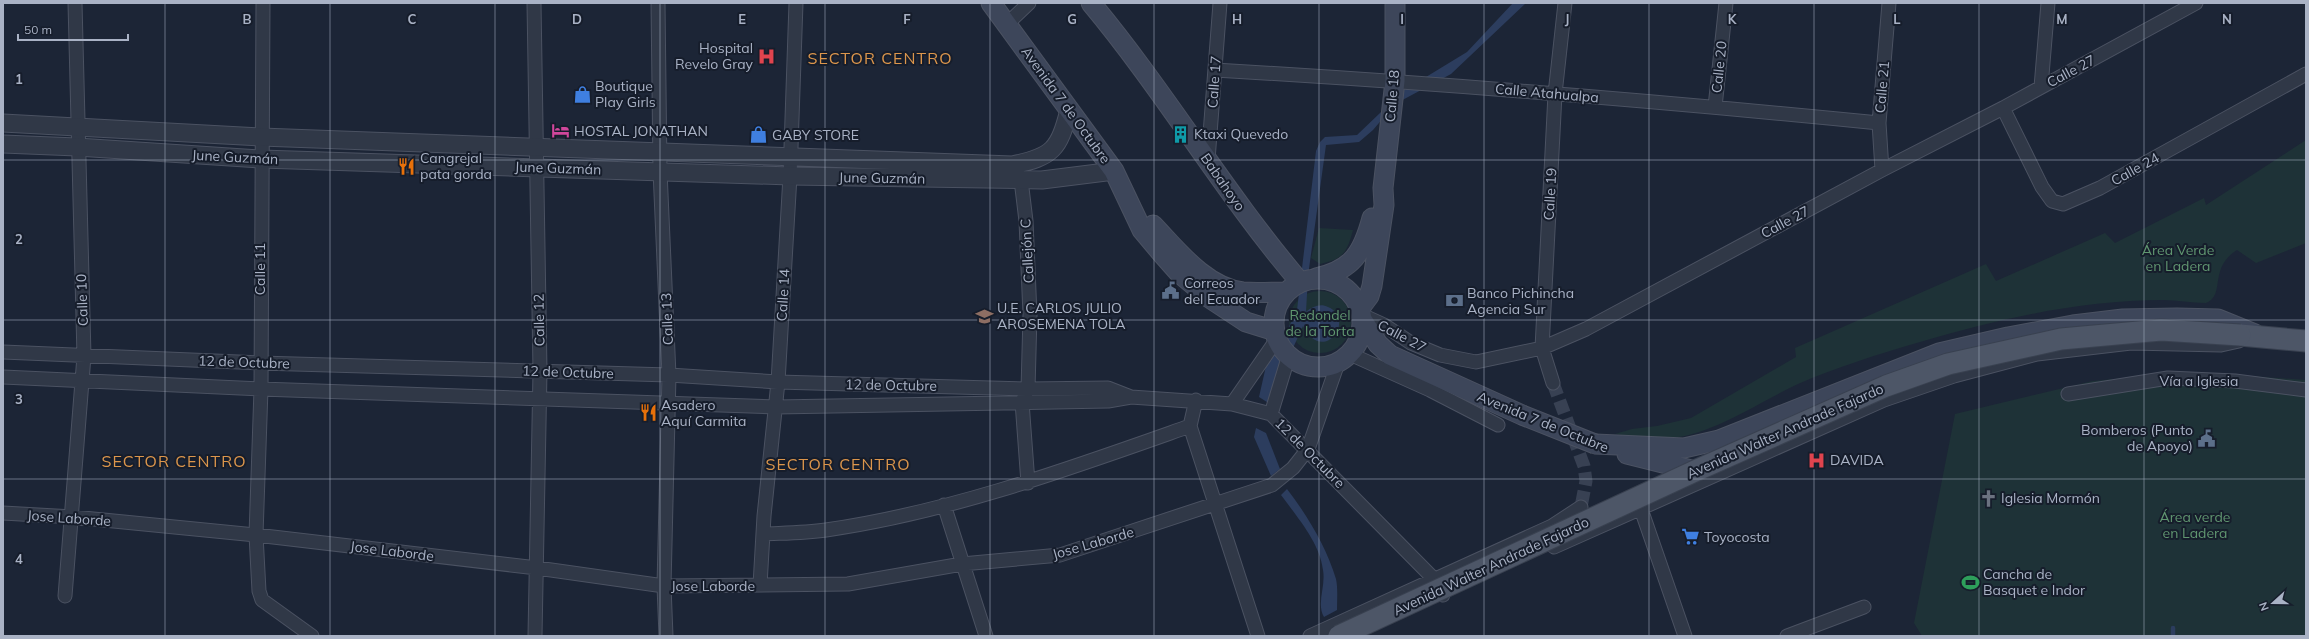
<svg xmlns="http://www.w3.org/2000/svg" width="2309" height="639" font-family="Mulish,sans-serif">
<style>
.green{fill:#1e3237}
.water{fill:#2c3d5e}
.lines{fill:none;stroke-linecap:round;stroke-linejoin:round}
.stream{stroke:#2c3d5e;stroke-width:4.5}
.minor-tunnel{stroke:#384153;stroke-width:13;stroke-dasharray:13 6;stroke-linecap:butt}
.minor-casing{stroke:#4b5262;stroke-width:15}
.tertiary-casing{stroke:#4b5262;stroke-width:19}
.secondary-casing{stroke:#4b5262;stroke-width:21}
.primary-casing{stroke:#394150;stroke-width:23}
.minor{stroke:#303847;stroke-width:13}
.tertiary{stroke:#303847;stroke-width:17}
.secondary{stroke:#3d465a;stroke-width:19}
.primary{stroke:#4d5667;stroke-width:21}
.secondary-bridge-casing{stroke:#4b5262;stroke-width:21;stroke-linecap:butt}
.primary-bridge-casing{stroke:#394150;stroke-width:23;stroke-linecap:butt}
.secondary-bridge{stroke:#3d465a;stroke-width:19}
.primary-bridge{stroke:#4d5667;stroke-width:21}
.grid{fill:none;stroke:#a9b2c5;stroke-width:1;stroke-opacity:0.55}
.labels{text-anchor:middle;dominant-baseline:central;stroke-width:4;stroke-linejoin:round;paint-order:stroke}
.poi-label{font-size:14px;fill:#a9b2c5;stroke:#161d2b;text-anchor:start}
.street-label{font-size:14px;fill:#a9b2c5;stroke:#161d2b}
.park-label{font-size:14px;fill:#609670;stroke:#161d2b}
.quarter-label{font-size:16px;letter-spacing:1px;fill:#dc964c;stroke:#161d2b}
.grid-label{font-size:13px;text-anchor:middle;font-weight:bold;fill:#a9b2c5;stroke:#161d2b;stroke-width:4;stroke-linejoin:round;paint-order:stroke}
</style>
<rect width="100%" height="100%" fill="#1c2536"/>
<path class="green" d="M 2306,140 L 2306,243 L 2256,263 L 2237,250 C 2208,268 2226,295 2206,303 C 2191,303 2177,300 2163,300 C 2081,300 1998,319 1920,342 C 1879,354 1837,367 1798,384 C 1759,402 1714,434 1671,438 C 1653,440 1633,437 1615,434 L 1632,429 L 1657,426 L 1691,418 L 1796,357 L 1795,348 L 1986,264 L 1996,281 L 2105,233 L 2115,243 L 2204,198 L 2206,205 Z
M 1319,228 L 1353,230 C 1347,253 1343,259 1320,264 L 1311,258 Z
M1289 322a31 31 0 1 1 62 0a31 31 0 1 1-62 0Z
M 2192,372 L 2306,380 L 2306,636 L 1922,636 L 1914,623 L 1955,414 L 2093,381 Z"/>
<path class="water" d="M 1513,3 L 1526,3 L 1451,74 L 1395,104 L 1373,130 L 1359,142 L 1326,145 L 1308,276 L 1306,312 C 1312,307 1320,303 1328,307 C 1357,319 1323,366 1303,326 L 1293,348 L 1277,370 L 1273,406 L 1259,397 L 1266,366 L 1283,339 L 1297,310 L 1316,151 L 1320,142 L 1325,137 L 1357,135 L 1403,91 L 1467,52 Z
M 1256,428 L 1266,433 L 1280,469 L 1271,476 L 1254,437 Z
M 1287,489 C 1307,515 1326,546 1336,579 C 1338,588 1337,600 1337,610 L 1324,617 C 1316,603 1326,587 1323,570 C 1320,543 1297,517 1281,495 Z"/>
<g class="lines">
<path class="stream" d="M 2173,636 L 2173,628"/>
<path class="minor-tunnel" d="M 1553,383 L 1584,466 L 1586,481 L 1581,507"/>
<defs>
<path id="minor" d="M 263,3 L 261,389 L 256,535 L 259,591 L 262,600 L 312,636
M 534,3 L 540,371 L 535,636
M 658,3 L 660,171 L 669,375 L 664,586 L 666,636
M 1007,24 L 1029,3
M 1215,70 C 1437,83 1658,101 1879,123
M 2041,87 L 2048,3
M 1715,107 L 1726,3
M 2003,108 L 2042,187 L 2052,201 L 2063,204 L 2100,188 L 2306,74
M 1208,160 L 1220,3
M 1882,170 L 1879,123 L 1889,3
M 1016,172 L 1021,180 L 1026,221 L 1030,315 L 1028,389 L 1022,402 L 1028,483
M 1362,315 L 1384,325 L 1411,343 L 1440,355 L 1476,362 L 1542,348 L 1586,329 L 1882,170 L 2003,108 L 2196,3
M 3,352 L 260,363 L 669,375 L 778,382 L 1028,389 L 1108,388 L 1131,397 L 1108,401 L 776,407 L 261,389 L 3,377
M 1350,354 L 1430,390 L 1498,425
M 1553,383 L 1542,348 L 1555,94 L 1565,3
M 2068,394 L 2168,378 L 2235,381 L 2306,390
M 1131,397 L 1232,404 L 1271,414 L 1434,579 L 1443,595
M 1196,400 L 1190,426 L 1258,636
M 1232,404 L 1277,339
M 1271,414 L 1289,355
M 944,505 L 986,636
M 1641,509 L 1685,636
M 3,513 L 73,517 L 256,535 L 537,568 L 664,586 L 848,584 L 962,564 L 1060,555 L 1272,485 L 1293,468 L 1308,449 L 1338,363
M 763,534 C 784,533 805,533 826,530 C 951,512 1071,468 1190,426
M 1554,547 L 1884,400 L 1954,376 L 2037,354 L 2131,343 L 2221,345 L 2239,341
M 760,585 L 764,516 L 778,382 L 790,176 L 796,3
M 65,596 L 84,356 L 75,3
M 1310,636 L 1552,526 L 1581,507
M 1787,636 L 1864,607"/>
<path id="tertiary" d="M 3,123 L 261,137 L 1012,165 C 1053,157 1059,149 1069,110
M 3,144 L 77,147 L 261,159 L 790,176 L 1042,180 L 1114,171"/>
<path id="secondary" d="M 991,3 L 1114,171 L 1142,230 L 1163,255 L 1179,273 L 1208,297 L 1246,322 L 1275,331
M 1091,3 C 1166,93 1225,194 1300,282
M 1153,225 C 1177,250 1206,288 1243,292 C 1257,293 1272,292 1286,292
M 1316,278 C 1353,270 1363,252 1372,218
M1274 323a44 44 0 1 1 88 0a44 44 0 1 1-88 0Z
M 1360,308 L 1369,296 L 1372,286 L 1384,205 L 1383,188 L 1395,81 L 1395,3
M 1363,321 L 1378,344 L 1390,355 L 1522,415
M 1595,444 L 1684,448 L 1719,440 L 1939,353 L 2008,337 L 2073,325 L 2123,319 L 2177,318 L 2218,319 L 2255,334
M 1627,454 L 1695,471"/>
<path id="primary" d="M 2240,335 L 2306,341"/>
</defs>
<use href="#minor" class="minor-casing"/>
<use href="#tertiary" class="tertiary-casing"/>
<use href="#secondary" class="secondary-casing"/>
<use href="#primary" class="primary-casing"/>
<use href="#minor" class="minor"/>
<use href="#tertiary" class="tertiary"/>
<use href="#secondary" class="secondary"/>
<use href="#primary" class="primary"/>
<defs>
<path id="secondary-bridge" d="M 1522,415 L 1595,444"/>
<path id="primary-bridge" d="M 1339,636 L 1695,471 L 1886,386 L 1948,364 L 2061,339 L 2161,330 L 2240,335"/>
</defs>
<use href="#secondary-bridge" class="secondary-bridge-casing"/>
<use href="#primary-bridge" class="primary-bridge-casing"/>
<use href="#secondary-bridge" class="secondary-bridge"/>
<use href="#primary-bridge" class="primary-bridge"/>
</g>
<path class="grid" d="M 165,3 L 165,636M 330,3 L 330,636M 495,3 L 495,636M 660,3 L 660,636M 825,3 L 825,636M 990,3 L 990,636M 1154,3 L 1154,636M 1319,3 L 1319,636M 1484,3 L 1484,636M 1649,3 L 1649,636M 1814,3 L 1814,636M 1979,3 L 1979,636M 2144,3 L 2144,636M 3,160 L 2306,160M 3,320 L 2306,320M 3,479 L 2306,479"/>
<defs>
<symbol id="hospital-bare" viewBox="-9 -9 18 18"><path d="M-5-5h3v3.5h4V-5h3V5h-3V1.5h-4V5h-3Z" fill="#e0444e" stroke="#161d2b" stroke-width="2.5" paint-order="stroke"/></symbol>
<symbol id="shop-bare" viewBox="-9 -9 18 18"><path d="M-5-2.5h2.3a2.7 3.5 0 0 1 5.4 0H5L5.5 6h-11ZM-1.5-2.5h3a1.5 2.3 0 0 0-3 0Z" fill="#3f7fe0" stroke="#161d2b" stroke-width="2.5" paint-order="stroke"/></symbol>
<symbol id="hotel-bare" viewBox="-9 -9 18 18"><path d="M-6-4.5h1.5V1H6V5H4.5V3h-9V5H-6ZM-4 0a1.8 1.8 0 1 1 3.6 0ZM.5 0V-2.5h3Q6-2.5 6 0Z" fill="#d1479c" stroke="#161d2b" stroke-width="2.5" paint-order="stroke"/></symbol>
<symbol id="building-bare" viewBox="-9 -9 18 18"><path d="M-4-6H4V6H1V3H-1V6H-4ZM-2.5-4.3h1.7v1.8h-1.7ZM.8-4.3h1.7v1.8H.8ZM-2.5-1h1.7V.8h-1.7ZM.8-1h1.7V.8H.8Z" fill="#0f9aa8" stroke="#161d2b" stroke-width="2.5" paint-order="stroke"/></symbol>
<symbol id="restaurant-bare" viewBox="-9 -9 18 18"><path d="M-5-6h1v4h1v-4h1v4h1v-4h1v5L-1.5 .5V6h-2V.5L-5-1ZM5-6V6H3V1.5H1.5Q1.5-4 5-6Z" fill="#e8710a" stroke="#161d2b" stroke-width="2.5" paint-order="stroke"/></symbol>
<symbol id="civic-bare" viewBox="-9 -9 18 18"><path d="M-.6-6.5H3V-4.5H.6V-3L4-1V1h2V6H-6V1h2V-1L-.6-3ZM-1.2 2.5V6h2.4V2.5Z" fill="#5c6f8a" stroke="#161d2b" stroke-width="2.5" paint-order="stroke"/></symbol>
<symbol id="bank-bare" viewBox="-9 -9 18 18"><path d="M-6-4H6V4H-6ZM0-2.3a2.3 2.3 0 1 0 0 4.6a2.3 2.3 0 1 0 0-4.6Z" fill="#5c6f8a" stroke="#161d2b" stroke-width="2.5" paint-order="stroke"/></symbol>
<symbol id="school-bare" viewBox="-9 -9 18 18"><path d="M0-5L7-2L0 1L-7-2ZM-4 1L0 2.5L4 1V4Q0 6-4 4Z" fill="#8d6e63" stroke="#161d2b" stroke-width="2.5" paint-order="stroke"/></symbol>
<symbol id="church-bare" viewBox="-9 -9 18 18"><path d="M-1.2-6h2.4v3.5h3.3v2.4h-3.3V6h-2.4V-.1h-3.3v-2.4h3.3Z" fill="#6b7280" stroke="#161d2b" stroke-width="2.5" paint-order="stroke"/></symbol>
<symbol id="supermarket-bare" viewBox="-9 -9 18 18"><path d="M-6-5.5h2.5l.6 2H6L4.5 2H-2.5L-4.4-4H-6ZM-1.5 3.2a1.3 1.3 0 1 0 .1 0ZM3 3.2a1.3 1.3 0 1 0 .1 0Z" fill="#3f7fe0" stroke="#161d2b" stroke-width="2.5" paint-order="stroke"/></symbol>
<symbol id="stadium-bare" viewBox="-9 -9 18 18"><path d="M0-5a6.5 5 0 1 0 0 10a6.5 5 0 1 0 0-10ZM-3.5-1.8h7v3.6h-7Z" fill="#2e9e5b" stroke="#161d2b" stroke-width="2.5" paint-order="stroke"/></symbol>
</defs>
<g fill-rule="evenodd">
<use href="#hospital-bare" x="754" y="44" width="25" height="25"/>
<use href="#shop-bare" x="570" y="82" width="25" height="25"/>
<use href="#hotel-bare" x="548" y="118" width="25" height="25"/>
<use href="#building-bare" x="1168" y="122" width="25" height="25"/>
<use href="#shop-bare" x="746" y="122" width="25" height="25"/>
<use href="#restaurant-bare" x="394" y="154" width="25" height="25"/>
<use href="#civic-bare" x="1158" y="278" width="25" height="25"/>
<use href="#bank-bare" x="1442" y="288" width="25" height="25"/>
<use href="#school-bare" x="972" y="304" width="25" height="25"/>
<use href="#restaurant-bare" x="636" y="400" width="25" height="25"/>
<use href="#civic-bare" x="2194" y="426" width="25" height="25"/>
<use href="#hospital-bare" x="1804" y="448" width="25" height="25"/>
<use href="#church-bare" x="1976" y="486" width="25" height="25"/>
<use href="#supermarket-bare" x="1678" y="524" width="25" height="25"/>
<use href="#stadium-bare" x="1958" y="570" width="25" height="25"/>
</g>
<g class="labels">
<g class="poi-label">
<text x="753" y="48" text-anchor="end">Hospital<tspan x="753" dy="16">Revelo Gray</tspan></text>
<text x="595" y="86">Boutique<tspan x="595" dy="16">Play Girls</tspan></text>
<text x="574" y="131">HOSTAL JONATHAN</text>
<text x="1194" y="134">Ktaxi Quevedo</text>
<text x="772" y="135">GABY STORE</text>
<text x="420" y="158">Cangrejal<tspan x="420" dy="16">pata gorda</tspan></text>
<text x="1184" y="283">Correos<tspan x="1184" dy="16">del Ecuador</tspan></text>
<text x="1467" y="293">Banco Pichincha<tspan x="1467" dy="16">Agencia Sur</tspan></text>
<text x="997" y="308">U.E. CARLOS JULIO<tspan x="997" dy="16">AROSEMENA TOLA</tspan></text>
<text x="661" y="405">Asadero<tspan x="661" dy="16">Aquí Carmita</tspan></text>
<text x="2193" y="430" text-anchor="end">Bomberos (Punto<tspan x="2193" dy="16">de Apoyo)</tspan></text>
<text x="1830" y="460">DAVIDA</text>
<text x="2001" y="498">Iglesia Mormón</text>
<text x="1704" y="537">Toyocosta</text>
<text x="1983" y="574">Cancha de<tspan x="1983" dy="16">Basquet e Indor</tspan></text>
</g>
<g class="street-label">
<text transform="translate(1719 67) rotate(-84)">Calle 20</text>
<text transform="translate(2071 71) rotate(-28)">Calle 27</text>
<text transform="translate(1214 82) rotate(-86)">Calle 17</text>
<text transform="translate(1882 87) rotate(-85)">Calle 21</text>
<text transform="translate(1547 93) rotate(5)">Calle Atahualpa</text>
<text transform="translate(1392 96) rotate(-85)">Calle 18</text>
<text transform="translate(1066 105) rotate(54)">Avenida 7 de Octubre</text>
<text transform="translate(235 157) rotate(3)">June Guzmán</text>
<text transform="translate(558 168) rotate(2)">June Guzmán</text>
<text transform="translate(2135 169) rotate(-29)">Calle 24</text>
<text transform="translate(882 178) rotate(1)">June Guzmán</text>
<text transform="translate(1223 182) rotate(55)">Babahoyo</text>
<text transform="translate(1550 194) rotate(-87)">Calle 19</text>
<text transform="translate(1785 222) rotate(-28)">Calle 27</text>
<text transform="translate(1027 251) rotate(-93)">Callejón C</text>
<text transform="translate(260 269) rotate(-90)">Calle 11</text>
<text transform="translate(783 295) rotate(-87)">Calle 14</text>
<text transform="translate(82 300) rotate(-92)">Calle 10</text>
<text transform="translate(667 319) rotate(-92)">Calle 13</text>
<text transform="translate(539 320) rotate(-91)">Calle 12</text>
<text transform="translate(1402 336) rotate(28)">Calle 27</text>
<text transform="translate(244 362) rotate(2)">12 de Octubre</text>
<text transform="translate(568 372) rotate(2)">12 de Octubre</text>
<text x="2199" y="381">Vía a Iglesia</text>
<text transform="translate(891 385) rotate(1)">12 de Octubre</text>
<text transform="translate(1543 422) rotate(22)">Avenida 7 de Octubre</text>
<text transform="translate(1785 431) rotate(-24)">Avenida Walter Andrade Fajardo</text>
<text transform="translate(1310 453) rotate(45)">12 de Octubre</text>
<text transform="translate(69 518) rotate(4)">Jose Laborde</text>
<text transform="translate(1093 543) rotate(-16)">Jose Laborde</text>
<text transform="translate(392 551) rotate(7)">Jose Laborde</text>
<text transform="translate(1491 566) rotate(-25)">Avenida Walter Andrade Fajardo</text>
<text x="713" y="586">Jose Laborde</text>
</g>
<g class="park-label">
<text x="2178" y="250">Área Verde<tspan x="2178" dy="16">en Ladera</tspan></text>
<text x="1320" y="315">Redondel<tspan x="1320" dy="16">de la Torta</tspan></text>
<text x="2195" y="517">Área verde<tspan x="2195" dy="16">en Ladera</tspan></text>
</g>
<g class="quarter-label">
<text x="880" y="58">SECTOR CENTRO</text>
<text x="174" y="461">SECTOR CENTRO</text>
<text x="838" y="464">SECTOR CENTRO</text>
</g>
</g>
<g class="grid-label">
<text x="247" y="24">B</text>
<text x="412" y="24">C</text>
<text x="577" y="24">D</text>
<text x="742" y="24">E</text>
<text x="907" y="24">F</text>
<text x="1072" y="24">G</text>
<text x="1237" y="24">H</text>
<text x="1402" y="24">I</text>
<text x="1567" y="24">J</text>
<text x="1732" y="24">K</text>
<text x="1897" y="24">L</text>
<text x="2062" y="24">M</text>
<text x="2227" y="24">N</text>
<text x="19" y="84">1</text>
<text x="19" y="244">2</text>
<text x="19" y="404">3</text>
<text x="19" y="564">4</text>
</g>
<rect width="2309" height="639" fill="none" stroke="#a9b2c5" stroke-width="8"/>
<g transform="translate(2273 603) rotate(249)" stroke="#161d2b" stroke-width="3" paint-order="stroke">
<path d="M0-3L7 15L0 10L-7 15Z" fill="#a9b2c5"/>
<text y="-6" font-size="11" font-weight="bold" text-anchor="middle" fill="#a9b2c5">N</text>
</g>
<path d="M18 34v6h110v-6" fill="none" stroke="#a9b2c5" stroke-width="2"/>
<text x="24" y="34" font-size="12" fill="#a9b2c5" stroke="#161d2b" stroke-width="3" paint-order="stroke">50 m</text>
</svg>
